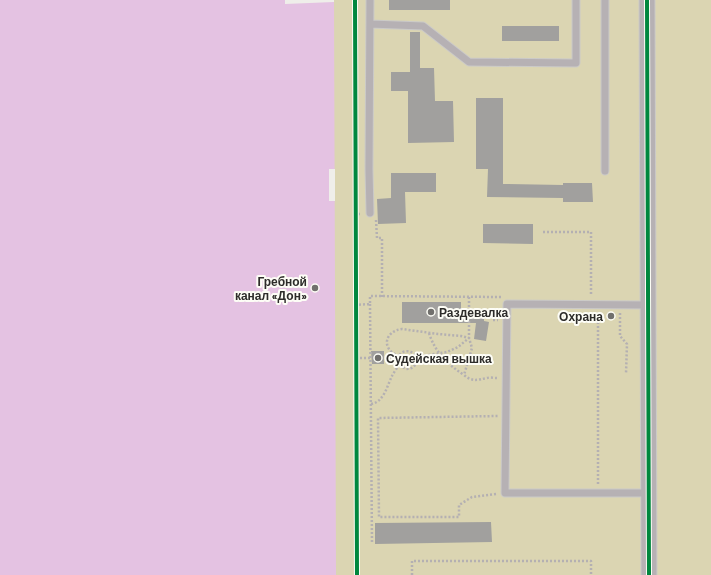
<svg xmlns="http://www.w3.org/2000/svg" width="711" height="575" font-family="Barlow,sans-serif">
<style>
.green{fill:#dbd5b2}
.water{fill:#e4c2e2}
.pier{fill:#efeeea}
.building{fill:#a1a09e}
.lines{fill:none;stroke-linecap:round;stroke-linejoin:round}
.service-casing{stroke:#cbcac8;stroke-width:9}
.minor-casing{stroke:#cbcac8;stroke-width:17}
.path{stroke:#b4b0b2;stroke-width:2.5;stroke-dasharray:2 2;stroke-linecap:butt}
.service{stroke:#b6b1b4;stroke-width:7}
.minor{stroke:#b6b1b4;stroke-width:15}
.cycleway-casing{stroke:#fdfdf6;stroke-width:6}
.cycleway{stroke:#00873e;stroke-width:4}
.poi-dot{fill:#71706d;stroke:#fdfdf6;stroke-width:1.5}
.labels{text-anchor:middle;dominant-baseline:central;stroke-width:4;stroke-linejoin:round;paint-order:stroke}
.poi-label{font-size:12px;font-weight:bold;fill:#2d2c2a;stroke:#fdfdf6;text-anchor:end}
</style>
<rect width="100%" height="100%" fill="#efeeea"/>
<path class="green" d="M 0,0 L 711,0 L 711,575 L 0,575 Z"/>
<path class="water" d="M 0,0 L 334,0 L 336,575 L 0,575 Z"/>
<path class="pier" d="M 285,0 L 334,0 L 334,2 L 285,4 Z
M 329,169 L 335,169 L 335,201 L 329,201 Z"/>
<path class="building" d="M 389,0 L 450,0 L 450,10 L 389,10 Z
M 502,26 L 559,26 L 559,41 L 502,41 Z
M 410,32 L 420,32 L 420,68 L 434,68 L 435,101 L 453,101 L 454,142 L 408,143 L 408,91 L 391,91 L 391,72 L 410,72 Z
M 476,98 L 503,98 L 503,184 L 563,185 L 563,183 L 592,183 L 593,202 L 563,202 L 563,198 L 487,197 L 488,169 L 476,169 Z
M 391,173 L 436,173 L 436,192 L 405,192 L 406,223 L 378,224 L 377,199 L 391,198 Z
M 483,224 L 533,224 L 533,244 L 483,243 Z
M 402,302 L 461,302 L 461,308 L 484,310 L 484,321 L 489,322 L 486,341 L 474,339 L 476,323 L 402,323 Z
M 371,351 L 384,351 L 384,364 L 372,364 Z
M 491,522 L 492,542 L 375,544 L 375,523 Z"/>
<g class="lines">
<defs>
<path id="service" d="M 370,24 L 423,26 L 469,62 L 576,63 L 576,0
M 605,171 L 605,0
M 370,213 L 369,169 L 370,0
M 648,305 L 507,304 L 505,493 L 648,493"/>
<path id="minor" d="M 647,0 L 649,575"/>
</defs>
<use href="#service" class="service-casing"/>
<use href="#minor" class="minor-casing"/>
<path class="path" d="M 355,214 L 360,214
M 376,220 L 377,238 L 382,238 L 382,297
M 543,232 L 591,232 L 591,296
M 469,297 L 469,338 L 472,348 L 464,375 C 472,382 477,380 487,378 C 490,377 494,378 497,378
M 370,304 L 372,543
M 355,305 L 370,304 L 370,296 L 501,297
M 620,313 L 620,336 L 627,344 L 626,374
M 598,314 L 598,485
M 493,320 L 498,320
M 429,333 C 435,352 447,364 464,375
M 399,356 C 381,350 384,331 402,329 L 438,334 L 461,336 L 469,338 L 458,347 L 447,352 L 416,357
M 356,358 L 371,358
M 386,359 L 391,357 L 393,354
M 371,404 C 384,402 387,386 392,376 C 394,372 397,368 399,365 C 393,346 421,348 416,363 C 414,368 410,369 406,369 L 399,365
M 496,494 L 472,497 L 459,505 L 459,517 L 379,517 L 378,418 L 498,416
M 412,575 L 412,561 L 591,561 L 591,575"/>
<use href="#service" class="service"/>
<use href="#minor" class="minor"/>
<defs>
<path id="cycleway" d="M 355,0 L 357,575
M 647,0 L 649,575"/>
</defs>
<use href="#cycleway" class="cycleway-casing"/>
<use href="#cycleway" class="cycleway"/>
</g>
<g class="poi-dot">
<circle cx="315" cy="288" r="4"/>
<circle cx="431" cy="312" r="4"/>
<circle cx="611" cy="316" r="4"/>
<circle cx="378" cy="358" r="4"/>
</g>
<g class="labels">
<g class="poi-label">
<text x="307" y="281">Гребной<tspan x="307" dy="14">канал «Дон»</tspan></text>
<text x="439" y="312" text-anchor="start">Раздевалка</text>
<text x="603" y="316">Охрана</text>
<text x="386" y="358" text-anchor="start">Судейская вышка</text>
</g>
</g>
</svg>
